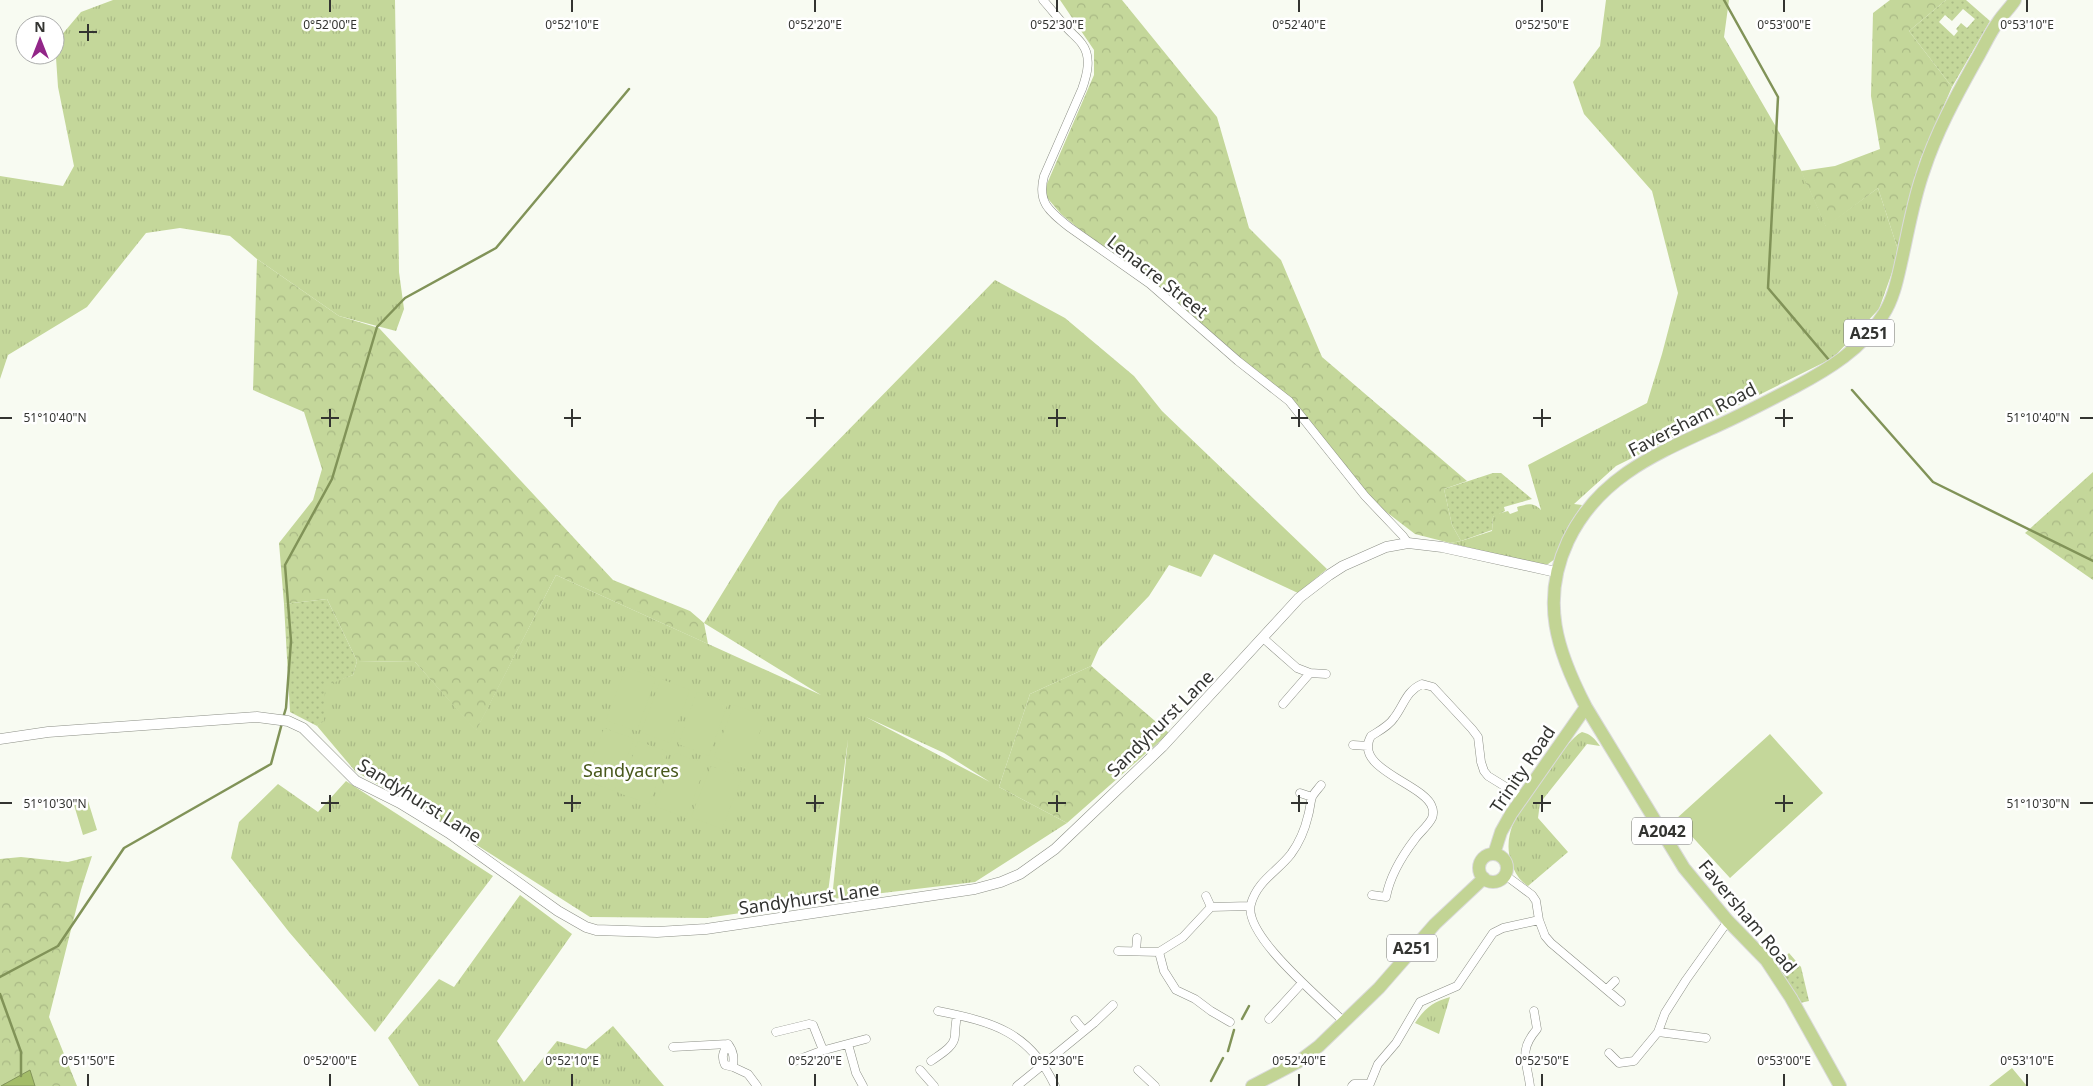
<svg xmlns="http://www.w3.org/2000/svg" width="2093" height="1086" font-family="'Noto Sans',sans-serif">
<style>
.grass{fill:url(#grass-tufts);fill-rule:evenodd}
.forest{fill:url(#forest-crowns)}
.garden{fill:url(#garden-dots);fill-rule:evenodd}
.pitch{fill:#c4d79a}
.water{fill:#a3bc68;stroke:#819358}
.lines{fill:none;stroke-linecap:round;stroke-linejoin:round}
.stream{stroke:#819358;stroke-width:2.5}
.minor-casing{stroke:#8c8f86;stroke-width:9}
.tertiary-casing{stroke:#8c8f86;stroke-width:11}
.primary-casing{stroke:#dadada;stroke-width:14}
.minor{stroke:#fff;stroke-width:8}
.tertiary{stroke:#fff;stroke-width:10}
.primary{stroke:#c2d494;stroke-width:12}
.ticks{fill:none;stroke:#333431;stroke-width:2}
.labels{text-anchor:middle;dominant-baseline:central;stroke-width:5;stroke-linejoin:round;paint-order:stroke}
.shield{fill:#fff;stroke:#70716f;stroke-width:1}
.shield-label{font-size:16px;font-weight:bold;fill:#333431}
.street-label{font-size:18px;fill:#333431;stroke:#fff}
.park-label{font-size:18px;fill:#48581c;stroke:#fff}
.ticks-label{font-size:12px;text-anchor:middle;fill:#333431;stroke:#fff;stroke-width:5;stroke-linejoin:round;paint-order:stroke}
</style>
<defs>
<pattern id="grass-tufts" width="24" height="20" patternUnits="userSpaceOnUse" patternTransform="scale(1.25)"><rect width="24" height="20" fill="#c4d79a"/><path d="M3 7l-1-3M5 7V3M7 7l1-3M15 17l-1-3M17 17v-4M19 17l1-3" fill="none" stroke="#a9b985"/></pattern>
<pattern id="forest-crowns" width="20" height="18" patternUnits="userSpaceOnUse" patternTransform="scale(1.25)"><rect width="20" height="18" fill="#c4d79a"/><path d="M2 6a3 3 0 1 1 6 0M12 15a3 3 0 1 1 6 0" fill="none" stroke="#a9b985"/></pattern>
<pattern id="garden-dots" width="8" height="8" patternUnits="userSpaceOnUse" patternTransform="scale(1.25)"><rect width="8" height="8" fill="#c4d79a"/><path d="M2 2h.1M6 6h.1" fill="none" stroke="#a9b985" stroke-width="1.8" stroke-linecap="round"/></pattern>
</defs>
<rect width="100%" height="100%" fill="#f8fbf2"/>
<path class="grass" d="M 113,0 L 395,0 L 399,272 L 404,309 L 396,331 L 339,316 L 257,259 L 230,236 L 180,228 L 146,233 L 87,307 L 8,355 L 0,379 L 0,176 L 63,186 L 74,166 L 58,87 L 55,43 L 81,12 Z
M 1606,0 L 1729,0 L 1724,37 L 1801,170 L 1826,226 L 1878,188 L 1899,253 L 1879,309 L 1833,358 L 1616,466 L 1574,504 L 1582,505 L 1569,525 L 1555,559 L 1548,564 L 1541,565 L 1450,543 L 1461,541 L 1492,531 L 1493,517 L 1497,514 L 1508,511 L 1510,514 L 1518,511 L 1517,507 C 1527,504 1533,502 1541,510 L 1528,465 L 1647,403 L 1662,354 L 1678,293 L 1652,191 L 1584,114 L 1573,82 L 1600,46 Z
M 995,280 L 1065,318 L 1134,376 L 1162,411 L 1327,569 L 1298,593 L 1214,554 L 1201,577 L 1169,565 L 1149,596 L 1099,648 L 1091,666 L 1030,694 L 999,787 L 1067,823 L 975,882 L 832,899 L 848,739 L 827,900 L 707,918 L 590,917 L 439,821 L 355,771 L 317,726 L 324,720 L 324,685 L 353,675 L 357,661 L 415,662 L 476,730 L 556,575 L 821,695 L 704,623 L 779,501 ZM 866,717 L 944,753 L 990,782 Z
M 1582,732 C 1591,734 1595,739 1600,746 L 1587,744 L 1540,803 L 1538,818 L 1568,852 L 1528,886 C 1519,880 1516,874 1512,865 C 1498,828 1529,797 1550,770 C 1557,759 1571,737 1582,732 Z
M 346,781 L 493,876 L 375,1032 L 289,932 L 231,858 L 239,822 L 278,784 L 318,812 Z
M 520,895 L 572,934 L 497,1041 L 524,1082 L 557,1041 L 586,1049 L 613,1026 L 664,1086 L 419,1086 L 388,1038 L 439,979 L 454,987 Z
M 1450,997 L 1439,1034 L 1415,1023 C 1425,1008 1433,1002 1450,997 Z"/>
<path class="forest" d="M 1060,0 L 1122,0 L 1217,117 L 1249,228 L 1281,260 L 1322,357 L 1467,481 L 1444,489 L 1452,525 L 1461,541 L 1450,543 L 1415,534 L 1372,501 L 1290,399 L 1237,359 L 1061,214 L 1043,193 L 1094,75 L 1094,50 Z
M 1890,0 L 1946,0 L 1909,31 L 1952,87 L 1920,160 L 1899,253 L 1878,188 L 1826,227 L 1801,171 L 1835,166 L 1880,149 L 1871,96 L 1873,13 Z
M 257,259 L 339,316 L 379,328 L 613,580 L 690,611 L 704,623 L 708,644 L 556,575 L 476,731 L 415,662 L 357,661 L 327,599 L 284,604 L 279,543 L 313,500 L 322,469 L 304,412 L 253,390 Z
M 2093,472 L 2093,580 L 2025,533 Z
M 1091,666 L 1169,733 L 1067,823 L 999,787 L 1030,694 Z
M 92,856 L 81,890 L 49,1017 L 77,1086 L 0,1086 L 0,859 L 21,857 L 68,862 Z"/>
<path class="garden" d="M 1946,0 L 1966,0 L 1990,21 L 1952,87 L 1909,31 ZM 1963,9 L 1975,19 L 1967,28 L 1961,23 L 1956,29 L 1958,31 L 1954,36 L 1939,22 L 1945,15 L 1952,21 Z
M 1493,473 L 1501,473 L 1532,499 L 1504,507 L 1505,511 L 1493,517 L 1492,530 L 1461,541 L 1452,525 L 1444,489 Z
M 327,599 L 357,661 L 353,675 L 325,686 L 324,721 L 317,726 L 290,712 L 284,604 Z
M 1789,953 L 1801,967 L 1809,1001 L 1800,1003 L 1775,967 Z"/>
<path class="pitch" d="M 626,667 L 656,678 L 637,731 L 606,720 Z
M 661,679 L 690,690 L 670,743 L 641,732 Z
M 697,692 L 728,703 L 709,756 L 678,744 Z
M 734,705 L 766,716 L 746,769 L 714,757 Z
M 604,728 L 634,739 L 614,791 L 584,780 Z
M 1770,734 L 1823,793 L 1730,878 L 1676,819 Z
M 638,741 L 668,752 L 649,804 L 619,793 Z
M 675,753 L 706,764 L 686,818 L 655,806 Z
M 711,766 L 742,777 L 722,829 L 691,817 Z
M 88,801 L 97,830 L 83,835 L 74,805 Z
M 2012,1068 L 2027,1086 L 1989,1086 Z"/>
<path class="water" d="M 30,1070 L 35,1086 L 1,1086 Z"/>
<g class="lines">
<path class="stream" d="M 1724,0 L 1778,97 L 1768,288 L 1829,360
M 1852,390 L 1933,482 L 2093,561
M 283,718 L 286,708 L 291,641 L 285,565 L 332,479 L 377,327 L 405,298 L 496,248 L 629,89
M 0,977 L 58,946 L 124,848 L 271,764 L 282,723
M 0,994 L 21,1052 L 21,1076
M 1242,1019 L 1249,1006
M 1228,1051 L 1234,1030
M 1211,1081 L 1223,1058"/>
<defs>
<path id="minor" d="M 1043,0 C 1051,9 1058,18 1066,27 C 1071,33 1078,38 1082,44 C 1092,57 1087,75 1082,89 L 1044,176 C 1037,202 1049,211 1069,227 L 1150,284 L 1238,361 L 1289,401 L 1365,496 L 1403,536 L 1408,543
M 1263,638 L 1297,668 L 1310,673 L 1326,674
M 1283,704 L 1310,673
M 1353,745 L 1368,746
M 1321,785 C 1318,789 1314,793 1312,797 C 1310,803 1310,810 1308,816 C 1305,829 1299,843 1291,854 C 1278,871 1257,881 1251,904 C 1242,935 1324,1001 1345,1023
M 1300,793 L 1312,797
M 1505,875 L 1532,895 L 1536,901 L 1539,920 L 1545,936 L 1551,943 L 1621,1002
M 1372,895 L 1386,897 C 1390,876 1402,856 1415,839 C 1420,832 1428,826 1432,818 C 1433,815 1434,811 1432,807 C 1425,784 1352,769 1371,736 C 1379,731 1389,726 1394,718 C 1404,705 1406,691 1422,684 L 1433,687 L 1472,729 L 1478,737 L 1481,762 L 1484,771 L 1488,776 L 1522,797
M 1206,896 L 1211,907
M 1118,951 L 1159,952 L 1183,937 L 1211,907 L 1250,906
M 1136,951 L 1137,938
M 1159,952 L 1164,971 L 1176,990 L 1195,999 L 1211,1011 L 1230,1022
M 1607,989 L 1615,981
M 938,1011 C 993,1022 1030,1032 1055,1086
M 1269,1019 L 1302,983
M 1075,1020 L 1084,1031
M 776,1032 L 809,1024 L 813,1025 L 823,1050
M 1658,1032 L 1706,1038
M 728,1044 C 723,1052 721,1057 725,1065 L 733,1067
M 848,1044 L 856,1073 L 863,1086
M 673,1047 L 728,1044 C 734,1052 734,1058 733,1067 L 748,1074 L 757,1086
M 1609,1053 L 1619,1063 L 1634,1061 L 1658,1032 L 1665,1013 L 1686,980 L 1728,921
M 931,1061 C 939,1055 955,1047 955,1035 C 955,1028 956,1022 957,1015
M 792,1062 L 821,1051 L 866,1039
M 920,1070 L 934,1086
M 1138,1070 L 1155,1086
M 1017,1086 L 1094,1023 L 1113,1005
M 1352,1086 L 1354,1084 L 1369,1084
M 1369,1086 L 1378,1064 L 1396,1043 L 1420,1002 L 1457,986 L 1493,933 L 1503,928 L 1539,920
M 1530,1086 C 1527,1061 1518,1051 1537,1029 L 1534,1011"/>
<path id="tertiary" d="M 0,739 L 48,732 L 257,717 L 288,721 L 303,728 L 356,781 L 400,803 L 449,833 L 558,911 L 586,927 L 596,930 L 657,932 L 706,929 L 975,889 L 1001,882 L 1020,874 L 1055,849 L 1162,747 L 1299,598 L 1329,575 L 1343,566 L 1386,547 L 1408,543 L 1442,547 L 1556,572"/>
<path id="primary" d="M 1494,854 L 1501,832 L 1511,814 L 1586,707
M1479 868a14 14 0 1 1 28 0a14 14 0 1 1-28 0Z
M 1252,1086 L 1298,1062 L 1319,1046 L 1379,988 L 1435,924 L 1484,878
M 1840,1086 L 1791,998 L 1766,960 L 1728,921 L 1684,868 L 1586,707 C 1557,651 1540,601 1568,541 C 1597,480 1651,456 1708,430 C 1738,417 1766,402 1795,387 C 1829,369 1862,349 1883,315 C 1893,300 1897,281 1901,263 C 1908,233 1913,200 1924,170 C 1936,133 1956,96 1975,62 C 1983,49 1989,34 1998,22 C 2003,14 2010,8 2015,0"/>
</defs>
<use href="#minor" class="minor-casing"/>
<use href="#tertiary" class="tertiary-casing"/>
<use href="#primary" class="primary-casing"/>
<use href="#minor" class="minor"/>
<use href="#tertiary" class="tertiary"/>
<use href="#primary" class="primary"/>
</g>
<path class="ticks" d="M 330,0 L 330,12M 572,0 L 572,12M 815,0 L 815,12M 1057,0 L 1057,12M 1299,0 L 1299,12M 1542,0 L 1542,12M 1784,0 L 1784,12M 2027,0 L 2027,12M 88,24 L 88,41M 79,32 L 97,32M 330,409 L 330,427M 572,409 L 572,427M 815,409 L 815,427M 1057,409 L 1057,427M 1299,409 L 1299,427M 1542,409 L 1542,427M 1784,409 L 1784,427M 0,418 L 12,418M 321,418 L 339,418M 564,418 L 581,418M 806,418 L 824,418M 1048,418 L 1066,418M 1291,418 L 1308,418M 1533,418 L 1551,418M 1775,418 L 1793,418M 2080,418 L 2093,418M 330,795 L 330,812M 572,795 L 572,812M 815,795 L 815,812M 1057,795 L 1057,812M 1299,795 L 1299,812M 1542,795 L 1542,812M 1784,795 L 1784,812M 0,803 L 12,803M 321,803 L 339,803M 564,803 L 581,803M 806,803 L 824,803M 1048,803 L 1066,803M 1291,803 L 1308,803M 1533,803 L 1551,803M 1775,803 L 1793,803M 2080,803 L 2093,803M 88,1074 L 88,1086M 330,1074 L 330,1086M 572,1074 L 572,1086M 815,1074 L 815,1086M 1057,1074 L 1057,1086M 1299,1074 L 1299,1086M 1542,1074 L 1542,1086M 1784,1074 L 1784,1086M 2027,1074 L 2027,1086"/>
<g class="labels">
<g class="shield">
<rect x="1844" y="319.5" width="50" height="27" rx="4"/>
<rect x="1632" y="817.5" width="60" height="27" rx="4"/>
<rect x="1387" y="934.5" width="50" height="27" rx="4"/>
</g>
<g class="shield-label">
<text x="1869" y="333">A251</text>
<text x="1662" y="831">A2042</text>
<text x="1412" y="948">A251</text>
</g>
<g class="street-label">
<text transform="translate(1158 276) rotate(38)">Lenacre Street</text>
<text transform="translate(1692 419) rotate(-27)">Faversham Road</text>
<text transform="translate(1160 723) rotate(-45)">Sandyhurst Lane</text>
<text transform="translate(1522 769) rotate(-56)">Trinity Road</text>
<text transform="translate(420 800) rotate(32)">Sandyhurst Lane</text>
<text transform="translate(809 898) rotate(-8)">Sandyhurst Lane</text>
<text transform="translate(1748 916) rotate(50)">Faversham Road</text>
</g>
<g class="park-label">
<text x="631" y="770">Sandyacres</text>
</g>
</g>
<g class="ticks-label">
<text x="330" y="29">0°52'00"E</text>
<text x="572" y="29">0°52'10"E</text>
<text x="815" y="29">0°52'20"E</text>
<text x="1057" y="29">0°52'30"E</text>
<text x="1299" y="29">0°52'40"E</text>
<text x="1542" y="29">0°52'50"E</text>
<text x="1784" y="29">0°53'00"E</text>
<text x="2027" y="29">0°53'10"E</text>
<text x="55" y="422">51°10'40"N</text>
<text x="2038" y="422">51°10'40"N</text>
<text x="55" y="808">51°10'30"N</text>
<text x="2038" y="808">51°10'30"N</text>
<text x="88" y="1065">0°51'50"E</text>
<text x="330" y="1065">0°52'00"E</text>
<text x="572" y="1065">0°52'10"E</text>
<text x="815" y="1065">0°52'20"E</text>
<text x="1057" y="1065">0°52'30"E</text>
<text x="1299" y="1065">0°52'40"E</text>
<text x="1542" y="1065">0°52'50"E</text>
<text x="1784" y="1065">0°53'00"E</text>
<text x="2027" y="1065">0°53'10"E</text>
</g>
<g transform="translate(40 40)"><circle r="24" fill="#ffffff" stroke="#adaead"/>
<path d="M0-4L9 19L0 12L-9 19Z" fill="#922688"/>
<text y="-8" font-size="14" font-weight="bold" text-anchor="middle" fill="#333431">N</text>
</g>
</svg>
